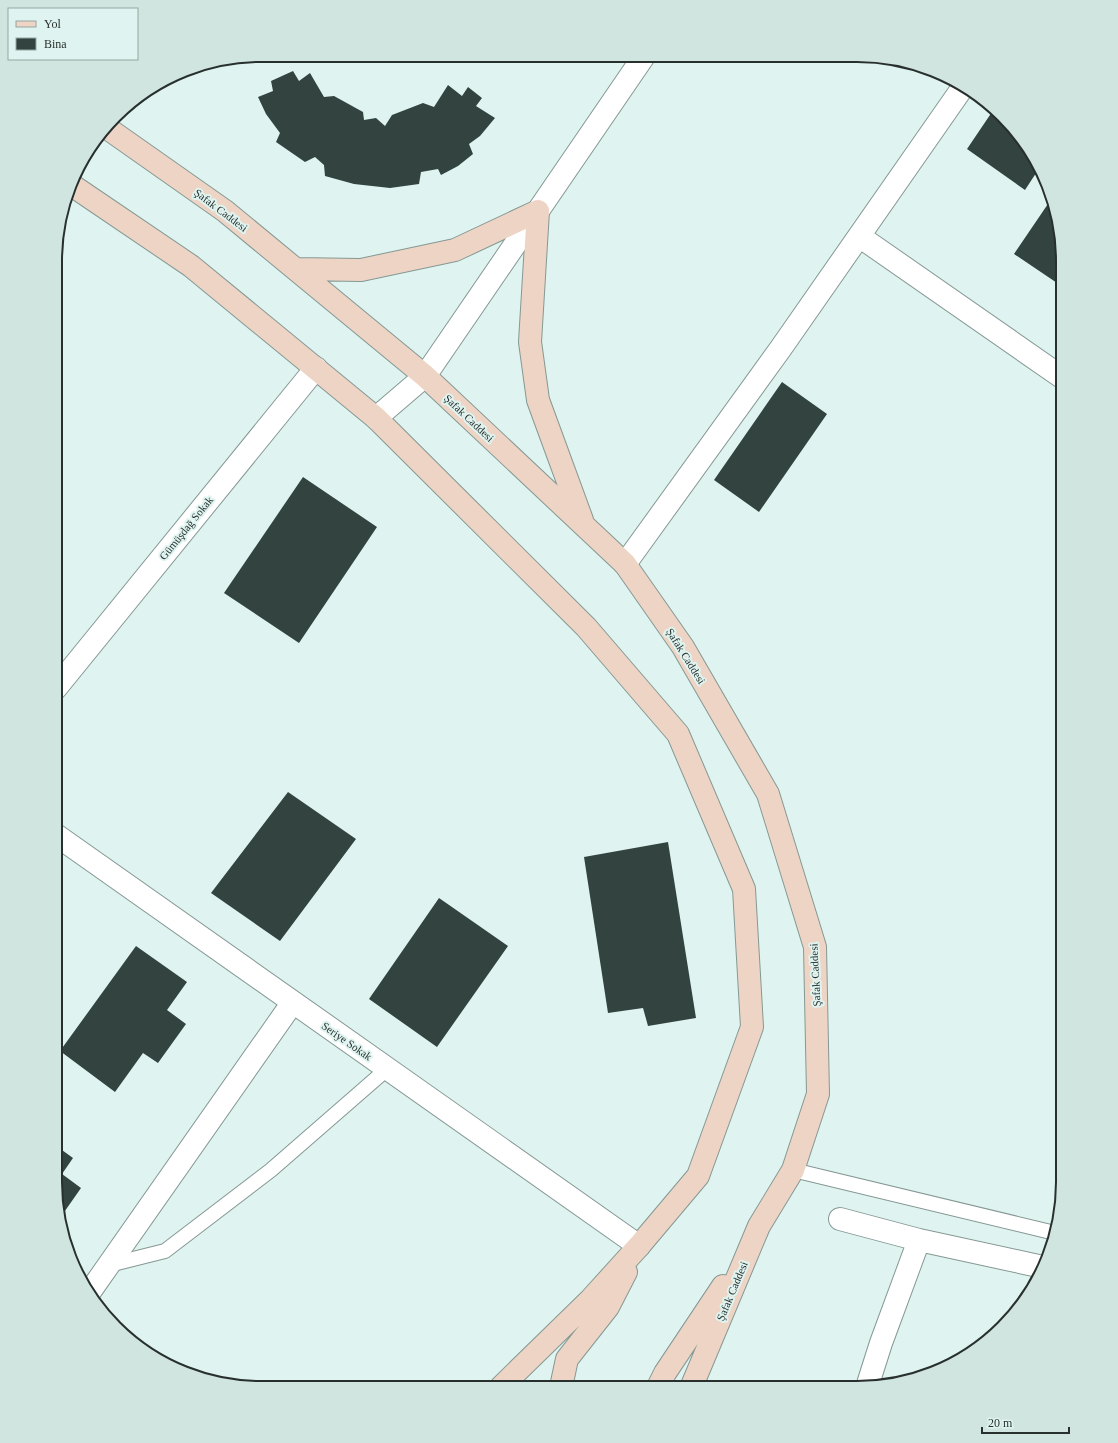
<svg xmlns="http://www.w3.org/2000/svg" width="1118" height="1443" font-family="'Times New Roman',serif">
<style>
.building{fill:#324340}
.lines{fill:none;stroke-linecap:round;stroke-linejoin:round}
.service-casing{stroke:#859894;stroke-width:16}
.minor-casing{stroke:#859894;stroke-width:24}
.secondary-casing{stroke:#859894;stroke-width:24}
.service{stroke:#fff;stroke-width:14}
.minor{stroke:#fff;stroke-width:22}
.secondary{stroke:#edd4c5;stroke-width:22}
.labels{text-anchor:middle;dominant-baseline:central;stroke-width:4;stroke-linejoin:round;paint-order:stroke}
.street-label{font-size:11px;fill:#28302e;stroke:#dff4f0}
.rim{fill:none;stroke:#28302e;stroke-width:2}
</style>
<rect width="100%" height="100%" fill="#dff4f0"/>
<path class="building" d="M 293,71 L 299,81 L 310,73 L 324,97 L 334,96 L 363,112 L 364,120 L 376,118 L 385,126 L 392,115 L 423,103 L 434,107 L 448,85 L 462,96 L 468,87 L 482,98 L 476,106 L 495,118 L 480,136 L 469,144 L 473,154 L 458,166 L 441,175 L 438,169 L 421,172 L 419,184 L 390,188 L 354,184 L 325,176 L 324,165 L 315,157 L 305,162 L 276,142 L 280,133 L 266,114 L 258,97 L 273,91 L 271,81 Z
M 994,109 L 1012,125 L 1040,167 L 1025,190 L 967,149 Z
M 1052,198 L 1056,208 L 1063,261 L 1063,287 L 1014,254 Z
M 782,382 L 827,414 L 759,512 L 714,480 Z
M 303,477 L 377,527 L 299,643 L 224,593 Z
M 288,792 L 356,839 L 280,941 L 211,893 Z
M 668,842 L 696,1018 L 648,1026 L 643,1008 L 608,1013 L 584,857 Z
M 439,898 L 508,946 L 437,1047 L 369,999 Z
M 136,946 L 187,982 L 167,1010 L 186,1024 L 158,1063 L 143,1053 L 115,1092 L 60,1051 Z
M 55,1145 L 73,1158 L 62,1174 L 81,1188 L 60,1218 L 55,1182 Z"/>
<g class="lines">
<defs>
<path id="service" d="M 793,1170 L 1055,1233
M 109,1265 L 165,1251 L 271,1170 L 387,1069"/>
<path id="minor" d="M 859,236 L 1063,378
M 376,418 L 425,376 L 644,56
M 625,564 L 781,348 L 963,87
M 56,688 L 316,368
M 56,835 L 639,1246
M 840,1219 L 919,1240 L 1043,1267
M 89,1293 L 293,1002
M 867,1387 L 881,1343 L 919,1240"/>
<path id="secondary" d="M 107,128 L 225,211 L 425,376 L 625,564 L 683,647 L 768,794 L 815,947 L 818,1094 L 793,1170 L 759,1226 L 691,1388
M 73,186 L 191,266 L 376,418 L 586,627 L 678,734 L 744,889 L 752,1027 L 698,1176 L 639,1246 L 591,1299 L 501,1387
M 296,269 L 361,270 L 455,250 L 538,211 L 530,342 L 538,400 L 582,520
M 561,1387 L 567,1359 L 608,1307 L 626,1272
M 658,1387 L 665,1373 L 723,1286"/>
</defs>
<use href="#service" class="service-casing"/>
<use href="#minor" class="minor-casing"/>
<use href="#secondary" class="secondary-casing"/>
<use href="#service" class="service"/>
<use href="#minor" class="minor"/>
<use href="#secondary" class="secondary"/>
</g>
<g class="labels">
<g class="street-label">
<text transform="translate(221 210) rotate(37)">Şafak Caddesi</text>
<text transform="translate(469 418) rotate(43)">Şafak Caddesi</text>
<text transform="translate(186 528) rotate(-51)">Gümüşdağ Sokak</text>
<text transform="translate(686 656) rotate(58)">Şafak Caddesi</text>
<text transform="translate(815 975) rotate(-93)">Şafak Caddesi</text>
<text transform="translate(347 1041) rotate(35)">Seriye Sokak</text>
<text transform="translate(732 1291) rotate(-67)">Şafak Caddesi</text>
</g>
</g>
<path d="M0 0H1118V1443H0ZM261 62H857A199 199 0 0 1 1056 261V1182A199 199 0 0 1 857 1381H261A199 199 0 0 1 62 1182V261A199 199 0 0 1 261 62Z" fill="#d0e4e0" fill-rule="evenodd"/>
<path class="rim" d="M261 62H857A199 199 0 0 1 1056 261V1182A199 199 0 0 1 857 1381H261A199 199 0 0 1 62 1182V261A199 199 0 0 1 261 62Z"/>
<rect x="8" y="8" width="130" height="52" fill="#dff4f0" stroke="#96a6a2"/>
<rect x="16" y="21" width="20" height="6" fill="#edd4c5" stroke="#96a6a2"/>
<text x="44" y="28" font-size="12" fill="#28302e">Yol</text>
<rect x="16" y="38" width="20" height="12" fill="#324340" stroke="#96a6a2"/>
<text x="44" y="48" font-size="12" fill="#28302e">Bina</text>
<path d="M982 1427v6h87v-6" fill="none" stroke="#28302e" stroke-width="2"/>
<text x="988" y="1427" font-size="12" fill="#28302e" stroke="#dff4f0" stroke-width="3" paint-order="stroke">20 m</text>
</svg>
